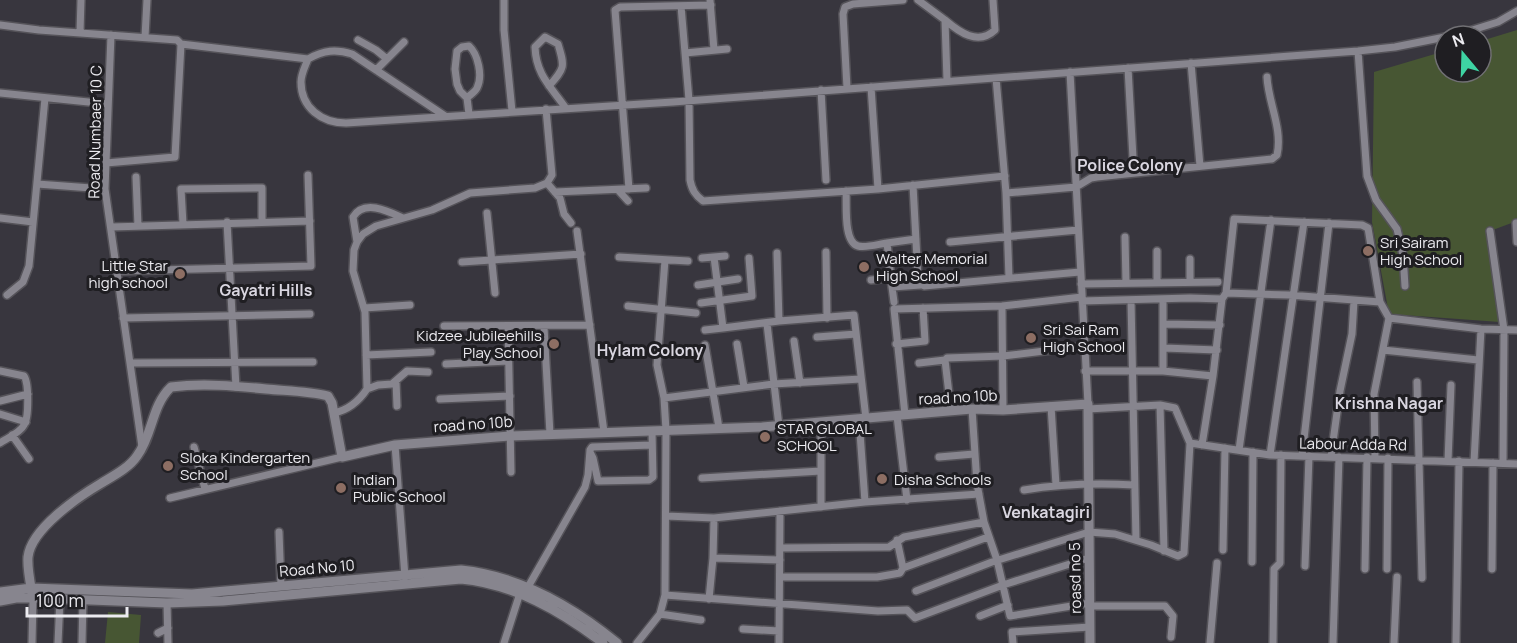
<svg xmlns="http://www.w3.org/2000/svg" width="1517" height="643" font-family="Manrope,sans-serif">
<style>
.green{fill:#475633}
.lines{fill:none;stroke-linecap:round;stroke-linejoin:round}
.street-casing{stroke:#555359;stroke-width:10}
.secondary-casing{stroke:#555359;stroke-width:12}
.street{stroke:#87858e;stroke-width:7}
.secondary{stroke:#87858e;stroke-width:9}
.education-dot{fill:#8d6e63;stroke:#1f1e22;stroke-width:2}
.labels{text-anchor:middle;dominant-baseline:central;stroke-width:6;stroke-linejoin:round;paint-order:stroke}
.street-label{font-size:15px;fill:#ecebf0;stroke:#1f1e22}
.poi-label{font-size:15px;fill:#ecebf0;stroke:#1f1e22;text-anchor:start}
.neighbourhood-label{font-size:16px;font-weight:bold;fill:#d9d6e0;stroke:#1f1e22}
</style>
<rect width="100%" height="100%" fill="#38363e"/>
<path class="green" d="M 1517,30 L 1517,221 L 1490,231 L 1500,322 L 1389,314 L 1372,222 L 1374,72 L 1445,51 L 1445,72 L 1481,72 L 1481,41 Z
M 108,612 L 141,615 L 139,643 L 105,643 Z"/>
<g class="lines">
<defs>
<path id="street" d="M 504,0 L 504,30 L 512,111
M 710,0 L 714,50
M 918,0 L 945,20 L 947,81
M 681,6 L 689,100 L 690,180 C 692,190 695,195 703,201 L 878,189 L 871,87
M 945,20 C 959,32 978,46 995,30 L 993,0
M 0,25 L 39,30 L 177,40 L 181,44 L 175,157 L 106,163
M 80,32 L 81,0
M 111,35 L 105,189 L 142,447
M 1453,36 L 1498,22 L 1517,11
M 145,37 L 147,0
M 358,40 L 376,50 L 387,59
M 181,44 L 308,59 C 305,67 301,74 301,82 C 301,108 322,123 346,123 L 673,102 L 1358,51 L 1395,47 L 1445,37
M 1358,51 L 1367,176 L 1376,200 L 1397,229 L 1403,255 L 1405,286
M 685,53 L 727,49
M 308,59 C 324,50 336,49 352,54 L 445,116
M 1191,63 L 1200,166
M 1128,68 L 1133,158
M 376,70 L 404,42
M 1070,72 L 1088,404
M 996,78 L 1006,193 L 1009,278
M 549,86 C 565,68 565,67 558,44 L 545,37 L 535,47 C 536,74 550,86 565,107
M 847,88 L 843,14 L 845,7 L 853,4 L 903,0
M 821,90 L 826,180
M 0,93 L 108,104
M 467,98 C 470,95 475,92 477,88 C 483,76 478,54 469,46 L 462,47 L 457,51 L 455,69 L 457,84 L 460,91 L 467,98 L 469,114
M 546,109 L 552,175 L 547,183 L 560,198 L 564,214 L 571,223
M 136,177 L 138,226
M 37,184 L 105,189
M 913,185 L 918,278 L 924,286 L 1080,272
M 629,189 L 615,10 L 620,7 L 711,5
M 878,189 L 1005,176
M 618,190 L 628,201
M 846,191 C 847,204 843,242 858,246 C 866,248 879,244 887,243 L 892,287 L 921,285
M 555,192 L 646,188
M 1006,193 L 1076,187 L 1091,178 L 1097,177 L 1272,159 L 1277,155 C 1283,129 1268,102 1267,77
M 487,213 L 495,293
M 0,218 L 33,222
M 227,222 L 236,387
M 1516,223 L 1517,242
M 183,224 L 181,189 L 262,188 L 262,221
M 111,227 L 310,221
M 577,231 L 604,432
M 1490,231 L 1504,330 L 1503,463
M 1125,237 L 1126,283
M 357,242 L 363,234 L 376,226 L 432,210 L 470,193 L 535,188 L 547,183
M 950,242 L 1078,230
M 887,243 L 916,239
M 1157,251 L 1157,283
M 826,252 L 827,318
M 777,253 L 779,321
M 619,257 L 688,261
M 714,257 L 723,328 L 779,321 L 854,315 L 866,419
M 702,258 L 725,256
M 1190,259 L 1190,282
M 462,262 L 581,254
M 118,271 L 311,266 L 308,175
M 871,280 L 891,278
M 1081,284 L 1218,282
M 698,285 L 738,279
M 892,287 L 894,302
M 1226,293 L 1234,219 L 1362,225 L 1368,228 L 1369,234 L 1380,302
M 7,295 L 23,282 L 29,266 L 45,98
M 1131,300 L 1136,540
M 1082,301 L 1190,298 L 1222,299
M 701,303 L 752,296 L 749,258
M 628,306 L 696,313
M 1002,306 L 1003,410
M 364,308 L 410,305
M 123,318 L 310,314
M 767,324 L 779,426
M 1164,324 L 1220,325
M 444,326 L 590,325
M 508,326 L 511,472
M 544,327 L 550,434
M 705,330 L 723,328
M 817,337 L 856,334
M 794,341 L 800,383
M 737,344 L 744,387
M 896,344 L 925,341 L 923,308
M 705,345 L 719,428
M 1164,348 L 1217,350
M 1383,350 L 1478,360
M 366,355 L 431,352
M 945,360 L 951,411
M 130,363 L 313,362
M 919,363 L 945,360 L 947,358 L 1003,356 L 1085,346
M 446,364 L 508,361
M 0,371 L 24,376 C 29,383 29,418 24,425 C 20,433 7,438 0,443
M 1085,371 L 1163,371 L 1213,376
M 1163,371 L 1163,299
M 396,381 L 397,406
M 1417,382 L 1422,578
M 367,389 L 378,385 L 392,384 L 407,371 L 428,372
M 664,398 L 773,384 L 861,379
M 440,399 L 510,396
M 0,401 L 28,394
M 1160,405 L 1164,551
M 1051,406 L 1056,485
M 972,409 L 977,484 L 984,522 L 997,560 L 1010,616 L 1090,603
M 334,413 C 348,410 359,401 367,389 L 365,312 L 353,271 L 354,250 L 357,242 L 353,217 C 364,199 388,211 403,218
M 0,414 L 26,422
M 905,415 L 894,309 L 1002,306 L 1082,297
M 897,416 L 907,500
M 859,419 L 865,502
M 821,423 L 821,507
M 12,435 L 29,459
M 1190,443 L 1270,455 L 1517,464
M 395,445 L 405,577
M 1202,445 L 1213,376 L 1222,299 L 1226,293 L 1289,295 L 1380,302 L 1389,318 L 1481,329 L 1517,330
M 194,447 L 205,489
M 1239,450 L 1271,220
M 590,452 L 593,458 L 598,481 L 649,480 L 653,477 L 652,431
M 1270,455 L 1304,222
M 1302,456 L 1329,223
M 1331,456 L 1340,391 L 1352,334 L 1354,301
M 939,457 L 974,454
M 1375,457 L 1374,394 L 1389,318
M 1448,461 L 1451,385
M 1474,462 L 1481,329
M 702,478 L 821,471
M 1024,490 C 1061,484 1096,483 1134,485
M 170,498 L 342,457
M 666,516 L 714,518 L 865,502 L 979,494
M 279,532 L 281,586
M 897,540 L 903,568
M 780,548 L 889,547 L 904,537 L 984,522
M 1223,550 L 1225,448
M 713,558 L 780,560
M 1252,562 L 1253,452
M 1305,566 L 1309,456
M 1365,569 L 1367,457
M 1387,569 L 1388,458
M 1492,569 L 1493,463
M 780,577 L 877,577 L 900,573 L 903,568 L 988,537
M 528,587 L 585,487 L 588,475 L 590,450 L 592,447 L 652,445
M 916,591 L 992,562 L 1089,532 L 1115,534 L 1151,545 L 1178,556 L 1184,553 L 1190,443 L 1175,408 L 1160,405 L 1088,409
M 665,595 L 878,611 L 907,610 L 915,618 L 1003,585 L 1089,558
M 709,599 L 713,558 L 714,518
M 167,603 L 168,643
M 1090,606 L 1165,606 L 1173,616 L 1171,637
M 660,614 L 701,620
M 980,616 L 1008,605
M 743,629 L 779,631
M 158,633 L 168,628
M 32,643 L 33,599
M 58,643 L 60,599
M 82,643 L 83,600
M 504,643 L 520,593
M 637,643 L 660,614 L 665,595 L 666,430 L 664,398 L 657,365 L 665,260
M 779,643 L 780,511
M 1013,643 L 1012,632 L 1090,627
M 1210,643 L 1217,563
M 1273,643 L 1274,569 L 1280,563 L 1281,455
M 1333,643 L 1339,457
M 1394,643 L 1397,577
M 1456,643 L 1459,461"/>
<path id="secondary" d="M 0,592 L 31,588 L 192,594 L 461,570 C 519,576 572,606 617,643
M 33,599 C 31,586 27,570 28,557 C 31,529 78,497 100,484 C 113,476 129,468 137,456 C 153,435 151,406 171,387 C 203,383 235,386 266,389 C 287,391 308,391 328,396 L 332,403 L 342,457 L 395,445 L 511,436 L 762,427 L 972,409 L 1003,410 L 1088,404 L 1090,643
M 0,601 L 16,598 L 39,598 L 167,603 L 223,601 L 461,579 C 514,584 561,611 603,643"/>
</defs>
<use href="#street" class="street-casing"/>
<use href="#secondary" class="secondary-casing"/>
<use href="#street" class="street"/>
<use href="#secondary" class="secondary"/>
</g>
<g class="education-dot">
<circle cx="1368" cy="251" r="6"/>
<circle cx="864" cy="267" r="6"/>
<circle cx="180" cy="274" r="6"/>
<circle cx="1031" cy="338" r="6"/>
<circle cx="554" cy="344" r="6"/>
<circle cx="765" cy="437" r="6"/>
<circle cx="168" cy="466" r="6"/>
<circle cx="882" cy="479" r="6"/>
<circle cx="341" cy="488" r="6"/>
</g>
<g class="labels">
<g class="street-label">
<text transform="translate(95 132) rotate(-89)">Road Numbaer 10 C</text>
<text transform="translate(958 397) rotate(-3)">road no 10b</text>
<text transform="translate(473 424) rotate(-4)">road no 10b</text>
<text transform="translate(1353 444) rotate(1)">Labour Adda Rd</text>
<text transform="translate(317 568) rotate(-5)">Road No 10</text>
<text transform="translate(1075 578) rotate(-91)">roasd no 5</text>
</g>
<g class="poi-label">
<text x="1380" y="242">Sri Sairam<tspan x="1380" dy="17">High School</tspan></text>
<text x="876" y="258">Walter Memorial<tspan x="876" dy="17">High School</tspan></text>
<text x="168" y="265" text-anchor="end">Little Star<tspan x="168" dy="17">high school</tspan></text>
<text x="1043" y="329">Sri Sai Ram<tspan x="1043" dy="17">High School</tspan></text>
<text x="542" y="335" text-anchor="end">Kidzee Jubileehills<tspan x="542" dy="17">Play School</tspan></text>
<text x="777" y="428">STAR GLOBAL<tspan x="777" dy="17">SCHOOL</tspan></text>
<text x="180" y="457">Sloka Kindergarten<tspan x="180" dy="17">School</tspan></text>
<text x="353" y="479">Indian<tspan x="353" dy="17">Public School</tspan></text>
<text x="894" y="479">Disha Schools</text>
</g>
<g class="neighbourhood-label">
<text x="1130" y="165">Police Colony</text>
<text x="266" y="290">Gayatri Hills</text>
<text x="650" y="350">Hylam Colony</text>
<text x="1389" y="403">Krishna Nagar</text>
<text x="1046" y="512">Venkatagiri</text>
</g>
</g>
<g transform="translate(1463 54) rotate(341)"><circle r="28" fill="#1f1e22" stroke="#717074" stroke-width="1.5"/>
<path d="M0-4.5L10 22L0 15L-10 22Z" fill="#3ed4a3"/>
<text y="-9" font-size="16" font-weight="bold" text-anchor="middle" fill="#ecebf0">N</text>
</g>
<path d="M27 607v9h100v-9" fill="none" stroke="#ecebf0" stroke-width="3"/>
<text x="36" y="607" font-size="18" fill="#ecebf0" stroke="#1f1e22" stroke-width="4.5" paint-order="stroke">100 m</text>
</svg>
